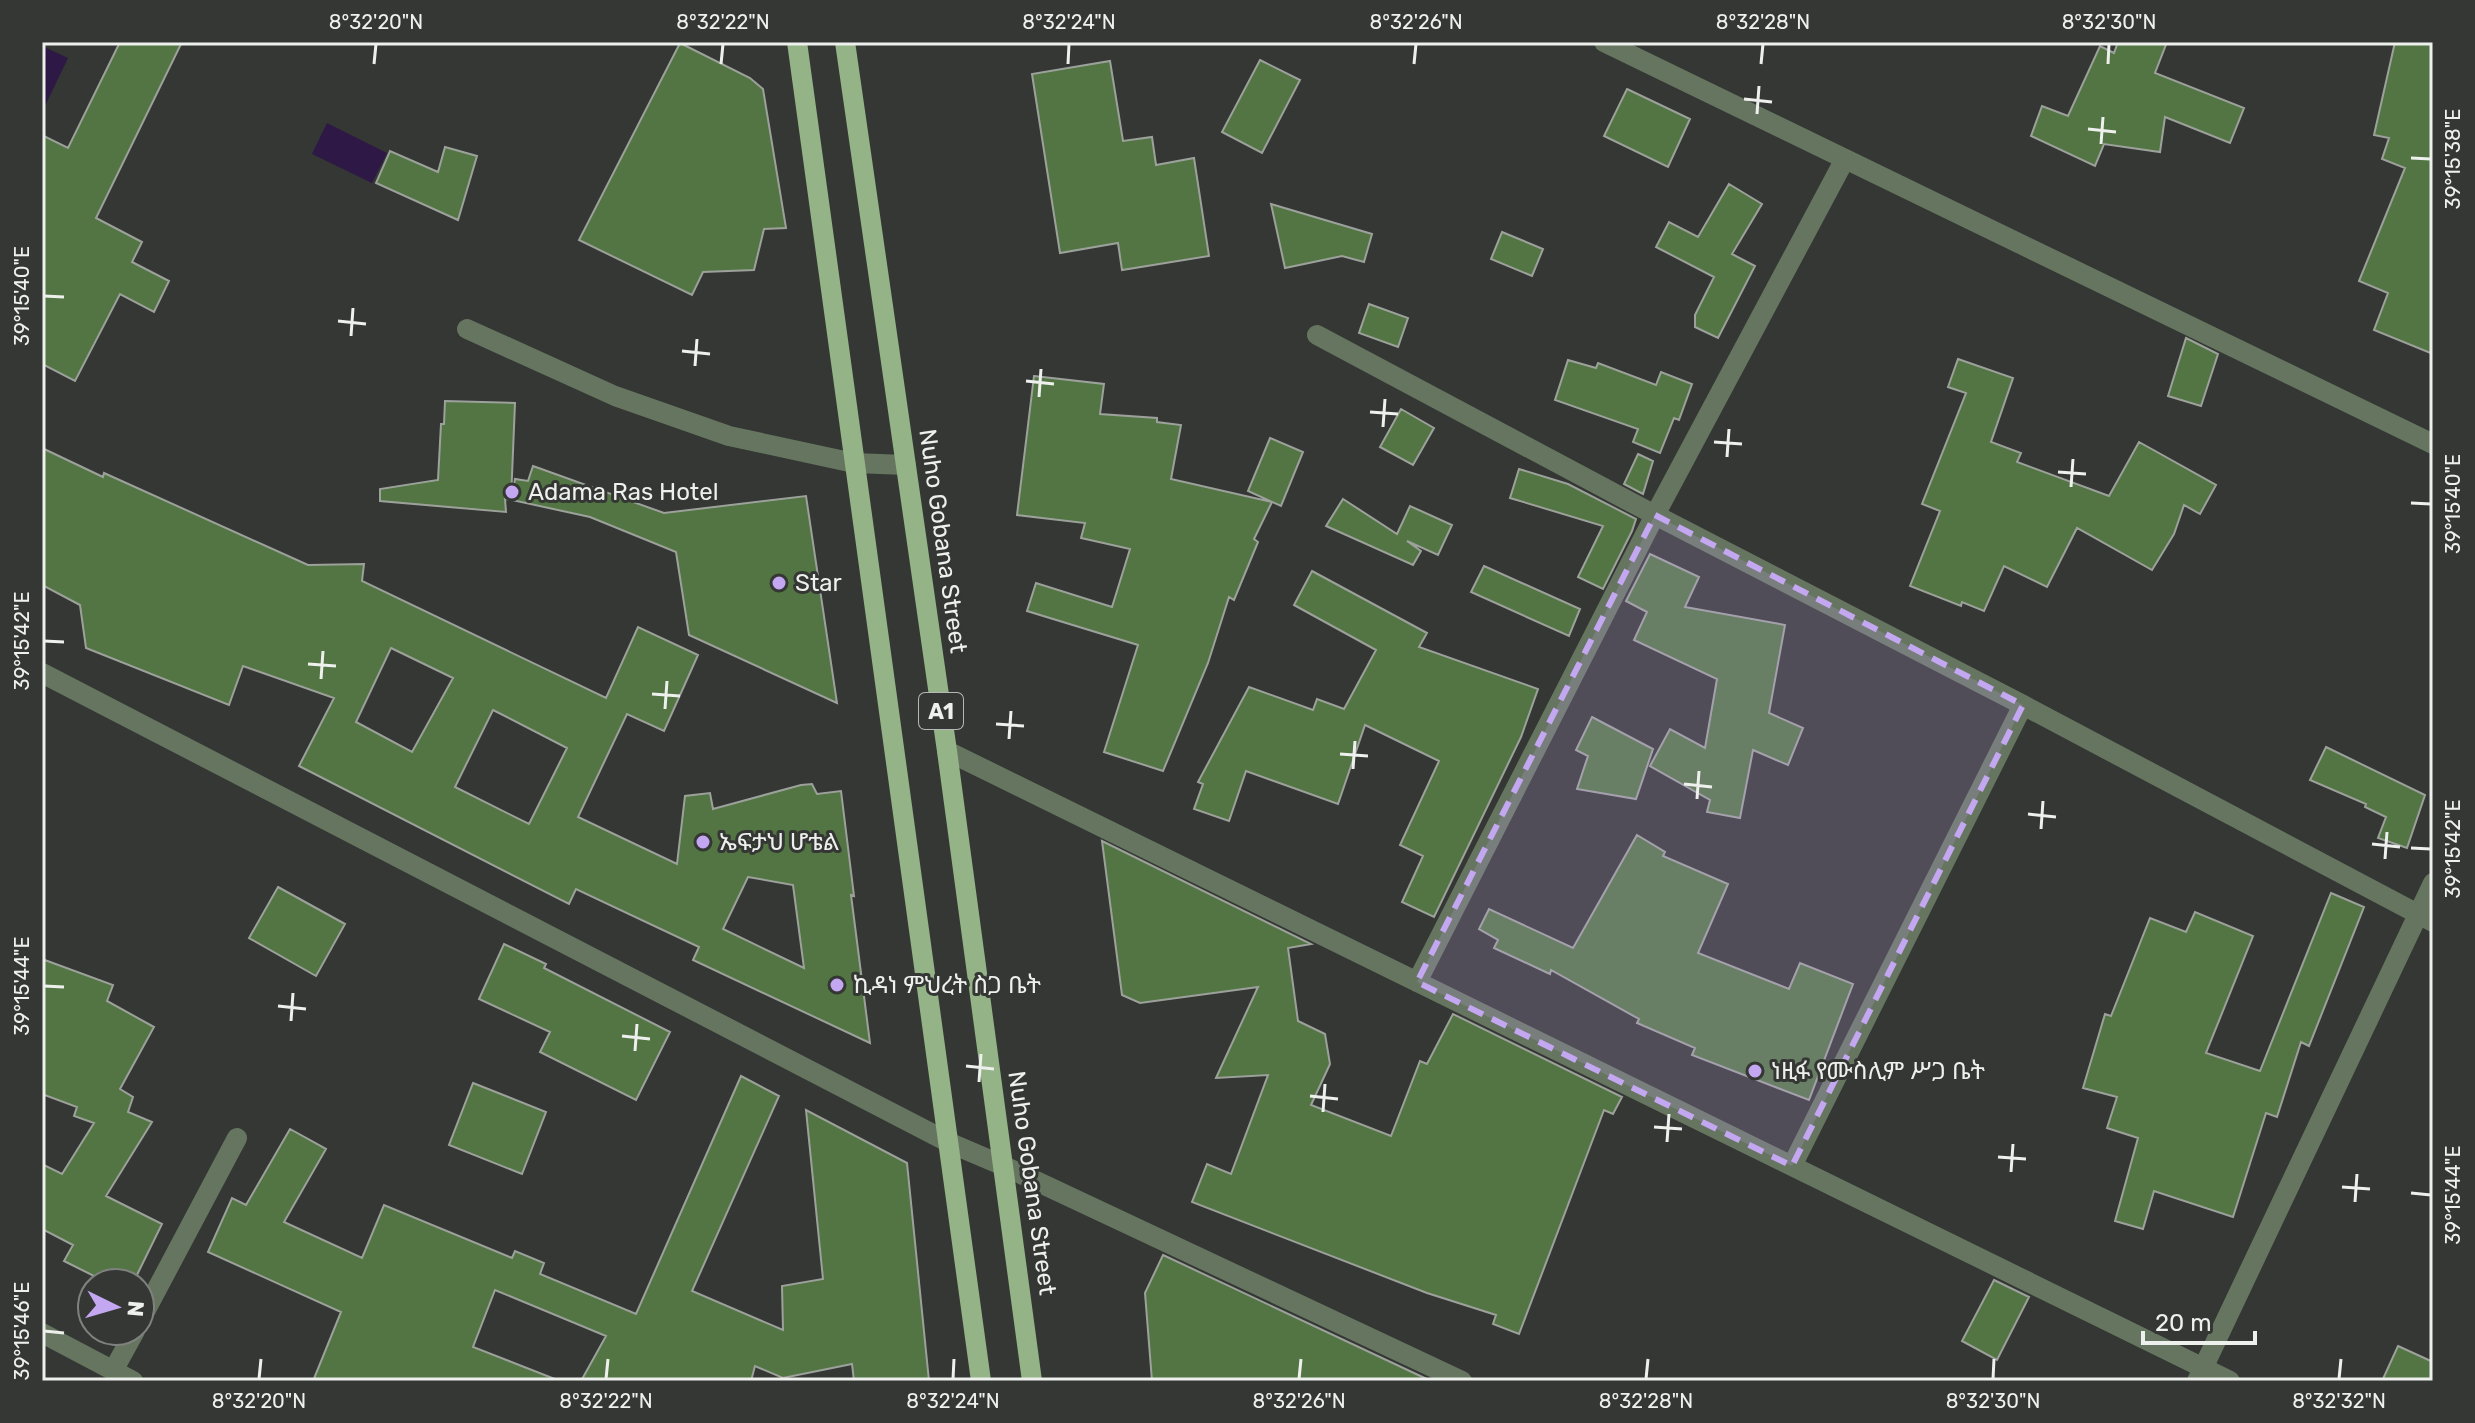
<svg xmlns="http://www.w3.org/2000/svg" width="2475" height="1423" font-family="Rubik,'Noto Sans Ethiopic',sans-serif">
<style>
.water{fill:#2d1846}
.building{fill:#527543;stroke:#9da19b;stroke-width:2;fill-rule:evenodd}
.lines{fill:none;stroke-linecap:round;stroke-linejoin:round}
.minor{stroke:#667560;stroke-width:20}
.major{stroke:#94b387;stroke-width:20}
.marked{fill:#c4a7f1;fill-opacity:0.2;stroke:#c4a7f1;stroke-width:6;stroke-dasharray:16 10;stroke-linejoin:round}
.ticks{fill:none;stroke:#eef0ed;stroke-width:3}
.poi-dot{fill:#c4a7f1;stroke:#343733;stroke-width:3}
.labels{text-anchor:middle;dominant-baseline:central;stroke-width:6;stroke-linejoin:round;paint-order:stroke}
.shield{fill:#343733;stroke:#b6b8b5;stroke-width:2}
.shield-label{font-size:22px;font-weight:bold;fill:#eef0ed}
.poi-label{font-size:24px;fill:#eef0ed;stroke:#343733;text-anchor:start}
.street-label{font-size:24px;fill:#eef0ed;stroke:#343733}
.neatline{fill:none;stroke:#eef0ed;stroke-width:3}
.ticks-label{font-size:20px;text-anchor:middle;fill:#eef0ed}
</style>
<rect width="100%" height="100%" fill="#343733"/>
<path class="water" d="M 42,46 L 68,58 L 44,108 L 42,107 Z
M 327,123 L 387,153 L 372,183 L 312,154 Z"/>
<path class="building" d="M 120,42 L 182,42 L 96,218 L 142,242 L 132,262 L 169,281 L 154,312 L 120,294 L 75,381 L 42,364 L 42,135 L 68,148 Z
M 2118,42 L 2167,42 L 2155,73 L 2244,108 L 2230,143 L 2165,117 L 2160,152 L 2104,144 L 2095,166 L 2031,136 L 2042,106 L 2068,116 L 2100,46 L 2114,53 Z
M 2395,42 L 2433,42 L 2433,354 L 2374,330 L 2388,293 L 2359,281 L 2405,168 L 2382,159 L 2389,138 L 2374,135 Z
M 680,43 L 750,78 L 763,89 L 786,228 L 764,229 L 754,270 L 703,272 L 692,295 L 579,240 Z
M 1260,60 L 1300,80 L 1262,153 L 1222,132 Z
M 1110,61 L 1123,141 L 1152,137 L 1156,165 L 1194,158 L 1209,256 L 1122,270 L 1118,243 L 1060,253 L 1032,74 Z
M 1627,89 L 1690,119 L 1668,167 L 1604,136 Z
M 445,147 L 477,156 L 458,220 L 376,183 L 390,151 L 438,172 Z
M 1729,184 L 1762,204 L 1732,254 L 1755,266 L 1718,338 L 1695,327 L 1695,315 L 1714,277 L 1656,247 L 1669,222 L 1698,237 Z
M 1271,204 L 1372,234 L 1364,262 L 1342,256 L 1285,268 Z
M 1502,232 L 1543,249 L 1532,276 L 1491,259 Z
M 1369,304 L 1408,318 L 1398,347 L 1359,333 Z
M 2186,338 L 2218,354 L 2201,406 L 2168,396 Z
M 1958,359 L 2013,378 L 1991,442 L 2021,453 L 2017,462 L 2109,496 L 2139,442 L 2216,485 L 2200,514 L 2184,505 L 2174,534 L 2152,570 L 2077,528 L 2047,587 L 2004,566 L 1984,611 L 1962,602 L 1961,606 L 1910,586 L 1940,511 L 1922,504 L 1966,393 L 1948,387 Z
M 1568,360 L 1596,368 L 1598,363 L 1656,385 L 1661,372 L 1692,384 L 1679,420 L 1674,418 L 1660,453 L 1633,442 L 1638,429 L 1555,400 Z
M 1034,376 L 1104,384 L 1100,414 L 1157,418 L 1157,422 L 1181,425 L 1171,479 L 1272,502 L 1254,539 L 1258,542 L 1234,600 L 1229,597 L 1208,663 L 1163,771 L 1104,752 L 1138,645 L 1027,611 L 1036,583 L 1112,607 L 1130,549 L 1081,538 L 1085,523 L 1017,515 Z
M 445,401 L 515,403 L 511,500 L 505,499 L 506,512 L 380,501 L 380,489 L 438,480 L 441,424 L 444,424 Z
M 1401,409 L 1434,428 L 1413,465 L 1380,447 Z
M 1270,438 L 1303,452 L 1281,506 L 1248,491 Z
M 42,448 L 103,477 L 104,473 L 308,565 L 364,564 L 362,581 L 606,698 L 638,627 L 698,655 L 664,731 L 627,714 L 578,817 L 677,864 L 685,796 L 710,793 L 713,809 L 801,785 L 812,784 L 817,794 L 841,791 L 854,896 L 851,895 L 870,1043 L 693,960 L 699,947 L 576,889 L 569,904 L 299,766 L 334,698 L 243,666 L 229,705 L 86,648 L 80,605 L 42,585 ZM 391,648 L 453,678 L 412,752 L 356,722 ZM 493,710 L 567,748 L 529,824 L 455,787 ZM 748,877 L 793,885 L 804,968 L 723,929 Z
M 1638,454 L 1653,461 L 1643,494 L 1624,484 Z
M 533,466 L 664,513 L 806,496 L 837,703 L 689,635 L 676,552 L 590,517 L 512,500 L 515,479 L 528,481 Z
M 1519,469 L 1568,484 L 1636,519 L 1632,531 L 1603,589 L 1578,577 L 1603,526 L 1510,498 Z
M 1343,499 L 1397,534 L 1410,506 L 1452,525 L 1438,555 L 1407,541 L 1421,551 L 1413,565 L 1326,526 Z
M 1650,554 L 1699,577 L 1685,607 L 1785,625 L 1769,713 L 1803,728 L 1788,765 L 1753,750 L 1740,818 L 1707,812 L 1710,800 L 1650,766 L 1670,729 L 1705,748 L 1717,679 L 1634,640 L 1647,612 L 1626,601 Z
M 1484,566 L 1580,609 L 1569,636 L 1471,592 Z
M 1312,571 L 1427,633 L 1419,647 L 1538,689 L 1521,737 L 1434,917 L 1402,902 L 1423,856 L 1400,845 L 1439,761 L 1365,725 L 1338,804 L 1246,771 L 1229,821 L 1194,809 L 1203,784 L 1198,782 L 1249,687 L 1313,710 L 1317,699 L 1344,709 L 1376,650 L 1294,605 Z
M 1592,717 L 1653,749 L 1636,799 L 1577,789 L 1588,756 L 1576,750 Z
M 2326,747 L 2425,795 L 2407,848 L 2378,838 L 2386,817 L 2365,807 L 2366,804 L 2310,780 Z
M 1637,835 L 1665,852 L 1663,856 L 1728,884 L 1698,953 L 1789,989 L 1800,963 L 1853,984 L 1809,1100 L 1692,1055 L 1695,1048 L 1637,1023 L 1639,1019 L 1551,970 L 1550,974 L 1494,948 L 1498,940 L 1479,929 L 1489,909 L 1573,948 Z
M 1102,841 L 1311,944 L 1288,948 L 1298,1021 L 1325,1034 L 1330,1064 L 1311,1105 L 1391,1136 L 1420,1061 L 1427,1064 L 1453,1014 L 1622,1097 L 1613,1114 L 1604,1110 L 1519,1334 L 1493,1324 L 1496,1315 L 1427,1293 L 1192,1202 L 1207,1164 L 1231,1174 L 1268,1075 L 1216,1078 L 1258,987 L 1140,1003 L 1122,995 Z
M 278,887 L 345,924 L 316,976 L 249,938 Z
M 2331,893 L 2364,907 L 2309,1046 L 2301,1042 L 2277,1117 L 2266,1113 L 2233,1217 L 2154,1191 L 2143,1229 L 2115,1221 L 2138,1138 L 2107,1128 L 2117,1097 L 2083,1088 L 2105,1014 L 2111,1016 L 2150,918 L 2186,932 L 2195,912 L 2253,936 L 2206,1053 L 2260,1071 Z
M 504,944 L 546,964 L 544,968 L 670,1032 L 636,1100 L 540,1052 L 550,1032 L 479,999 Z
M 42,959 L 113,985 L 107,1001 L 154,1027 L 120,1089 L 133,1097 L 128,1112 L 152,1122 L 106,1196 L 162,1224 L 133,1283 L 108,1283 L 64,1261 L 73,1245 L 42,1229 L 42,1164 L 62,1174 L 94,1123 L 74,1116 L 77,1107 L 42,1094 Z
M 741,1076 L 779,1096 L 692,1291 L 783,1330 L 782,1286 L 823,1279 L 806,1110 L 907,1163 L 929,1381 L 854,1381 L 852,1364 L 783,1378 L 755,1366 L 751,1381 L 581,1381 L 606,1336 L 495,1290 L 473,1347 L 555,1379 L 554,1381 L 313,1381 L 341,1312 L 208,1252 L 232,1198 L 246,1205 L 290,1129 L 326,1149 L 284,1222 L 362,1258 L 384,1205 L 512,1258 L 515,1251 L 544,1263 L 540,1274 L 636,1314 Z
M 473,1083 L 546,1112 L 522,1174 L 449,1145 Z
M 1163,1255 L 1431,1381 L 1152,1381 L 1145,1293 Z
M 1994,1280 L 2029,1297 L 1997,1360 L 1962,1341 Z
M 2398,1346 L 2433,1362 L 2433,1381 L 2382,1381 Z"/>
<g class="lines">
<path class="minor" d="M 1604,42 L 2433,444
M 467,329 L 615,396 L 729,436 L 854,463 L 906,465
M 1317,335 L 1655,515 L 2023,705 L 2433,922
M 42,673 L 950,1143 L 1004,1166 L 1462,1381
M 947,751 L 2230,1381
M 1417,982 L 1655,515 L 1845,159
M 1792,1166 L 2023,705
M 140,1321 L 237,1138
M 42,1333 L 133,1381
M 113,1371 L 135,1331
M 2197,1381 L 2433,883"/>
<path class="major" d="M 797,42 L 981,1381
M 845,42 L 947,751 L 1032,1381"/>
</g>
<path class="marked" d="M 1655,515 L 2023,705 L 1792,1166 L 1417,982 Z"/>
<path class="ticks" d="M 374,64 L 376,44M 721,64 L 723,44M 1068,64 L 1069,44M 1414,64 L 1416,44M 1761,64 L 1763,44M 2108,64 L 2109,44M 1744,99 L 1772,102M 1757,114 L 1759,86M 2088,129 L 2116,132M 2101,144 L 2103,117M 2411,158 L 2431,159M 44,296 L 64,297M 338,321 L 366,324M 351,336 L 353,308M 682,351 L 710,354M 695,366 L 697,339M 1026,381 L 1054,384M 1039,397 L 1041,369M 1370,412 L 1398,414M 1383,427 L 1385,399M 1714,442 L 1742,444M 1727,457 L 1729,429M 2058,472 L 2086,474M 2071,487 L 2073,459M 2411,503 L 2431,504M 44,641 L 64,642M 308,664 L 336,666M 321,679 L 323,651M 652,694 L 680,696M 665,709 L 667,681M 996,724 L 1024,726M 1009,739 L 1011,711M 1340,754 L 1368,756M 1353,769 L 1355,741M 1684,784 L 1712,787M 1697,799 L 1699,771M 2028,814 L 2056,817M 2041,829 L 2043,801M 2372,844 L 2400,847M 2411,848 L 2431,849M 2385,859 L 2387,832M 44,986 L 64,987M 278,1006 L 306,1009M 291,1021 L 293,993M 622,1036 L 650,1039M 635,1051 L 637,1024M 966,1066 L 994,1069M 979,1082 L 981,1054M 1310,1096 L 1338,1099M 1323,1112 L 1325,1084M 1654,1127 L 1682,1129M 1667,1142 L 1669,1114M 1998,1157 L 2026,1159M 2011,1172 L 2013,1144M 2342,1187 L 2370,1189M 2411,1193 L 2431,1195M 2355,1202 L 2357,1174M 44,1331 L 64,1333M 259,1379 L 261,1359M 606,1379 L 608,1359M 953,1379 L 954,1359M 1299,1379 L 1301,1359M 1646,1379 L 1648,1359M 1993,1379 L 1994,1359M 2339,1379 L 2341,1359"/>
<g class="poi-dot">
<circle cx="512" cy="492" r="8"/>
<circle cx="779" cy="583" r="8"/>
<circle cx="703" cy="842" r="8"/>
<circle cx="837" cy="985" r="8"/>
<circle cx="1755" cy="1071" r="8"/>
</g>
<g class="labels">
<rect class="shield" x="919" y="693" width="44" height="36" rx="6"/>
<g class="shield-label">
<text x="941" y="711">A1</text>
</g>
<g class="poi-label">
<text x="528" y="492">Adama Ras Hotel</text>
<text x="795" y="583">Star</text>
<text x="719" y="842">ኤፍታህ ሆቴል</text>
<text x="853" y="985">ኪዳነ ምህረት ስጋ ቤት</text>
<text x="1771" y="1071">ነዚፋ የሙስሊም ሥጋ ቤት</text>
</g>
<g class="street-label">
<text transform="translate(943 541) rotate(82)">Nuho Gobana Street</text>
<text transform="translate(1032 1183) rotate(82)">Nuho Gobana Street</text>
</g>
</g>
<rect width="2475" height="1423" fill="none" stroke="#343733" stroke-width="88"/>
<g transform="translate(116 1307) rotate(95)"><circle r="38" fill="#343733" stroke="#7e817d" stroke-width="2"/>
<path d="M0-6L14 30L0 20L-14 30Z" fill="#c4a7f1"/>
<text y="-12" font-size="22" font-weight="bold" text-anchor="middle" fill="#eef0ed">N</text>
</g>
<path d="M2143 1331v12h112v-12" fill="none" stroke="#eef0ed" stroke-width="4"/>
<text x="2155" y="1331" font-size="24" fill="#eef0ed" stroke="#343733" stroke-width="6" paint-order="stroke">20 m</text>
<rect x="44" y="44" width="2387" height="1335" class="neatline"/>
<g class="ticks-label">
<text x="376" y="29">8°32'20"N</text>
<text x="723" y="29">8°32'22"N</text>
<text x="1069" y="29">8°32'24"N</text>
<text x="1416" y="29">8°32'26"N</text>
<text x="1763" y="29">8°32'28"N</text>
<text x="2109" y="29">8°32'30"N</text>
<text transform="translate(2453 159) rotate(-90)" y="7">39°15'38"E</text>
<text transform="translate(22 296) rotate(-90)" y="7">39°15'40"E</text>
<text transform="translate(2453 504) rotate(-90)" y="7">39°15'40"E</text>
<text transform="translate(22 641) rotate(-90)" y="7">39°15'42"E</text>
<text transform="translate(2453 849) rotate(-90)" y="7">39°15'42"E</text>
<text transform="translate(22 986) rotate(-90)" y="7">39°15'44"E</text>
<text transform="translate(2453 1195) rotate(-90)" y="7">39°15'44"E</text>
<text transform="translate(22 1331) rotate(-90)" y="7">39°15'46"E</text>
<text x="259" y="1408">8°32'20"N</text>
<text x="606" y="1408">8°32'22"N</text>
<text x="953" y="1408">8°32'24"N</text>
<text x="1299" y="1408">8°32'26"N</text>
<text x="1646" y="1408">8°32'28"N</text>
<text x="1993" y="1408">8°32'30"N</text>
<text x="2339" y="1408">8°32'32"N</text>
</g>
</svg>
